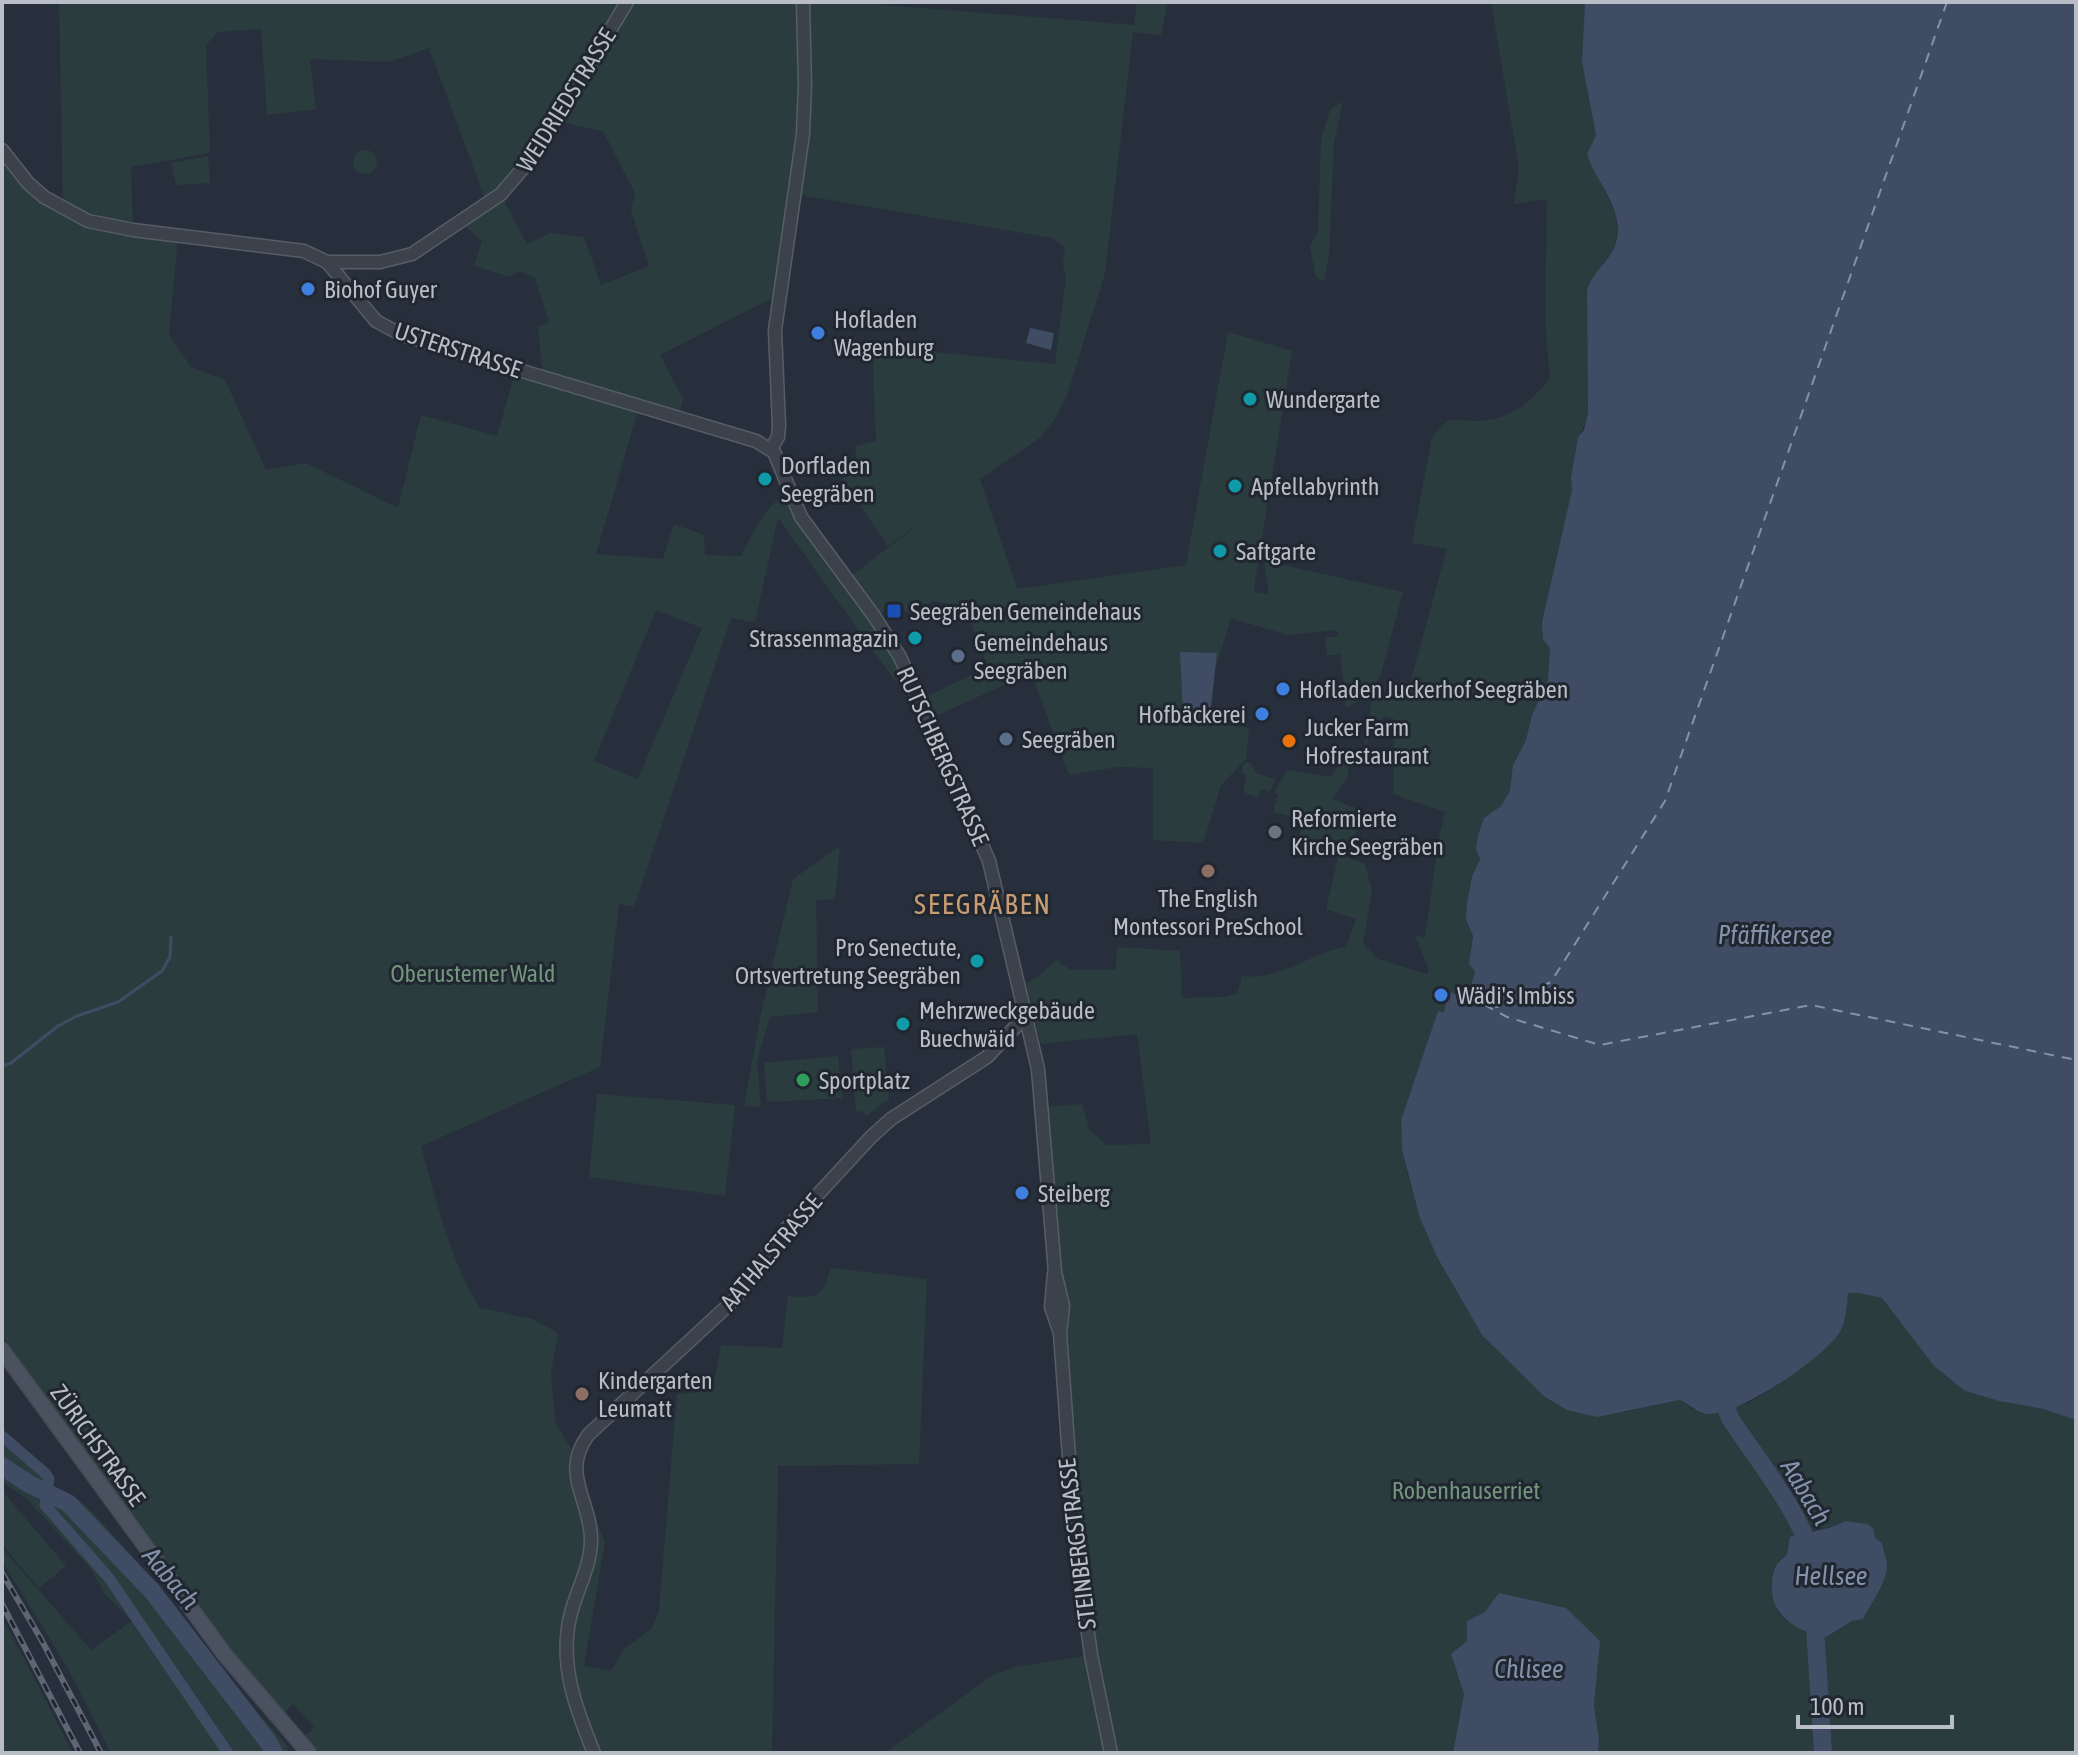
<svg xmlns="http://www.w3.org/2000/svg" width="2078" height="1755" font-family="'Asap Condensed',sans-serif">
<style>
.green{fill:#2b3c3e;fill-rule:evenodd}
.water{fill:#404c63}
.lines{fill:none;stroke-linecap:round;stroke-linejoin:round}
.stream{stroke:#404c63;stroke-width:3}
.canal{stroke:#404c63;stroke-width:11}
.river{stroke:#404c63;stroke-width:18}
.ferry{stroke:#8392aa;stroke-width:2;stroke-dasharray:10 8;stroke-linecap:butt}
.tertiary-casing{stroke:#575d67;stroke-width:15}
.secondary-casing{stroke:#454b55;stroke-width:17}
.tertiary{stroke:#3c424c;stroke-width:12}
.secondary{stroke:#4a515f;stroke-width:14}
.rail-casing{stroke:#5e6673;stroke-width:6}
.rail{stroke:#212731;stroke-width:3;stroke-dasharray:9;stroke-linecap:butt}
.shop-dot{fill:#3f7fe0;stroke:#212731;stroke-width:3}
.culture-dot{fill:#0f9aa8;stroke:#212731;stroke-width:3}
.transit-dot{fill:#1a4fb4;stroke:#212731;stroke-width:3}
.service-dot{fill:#5c6f8a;stroke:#212731;stroke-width:3}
.food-dot{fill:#e8710a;stroke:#212731;stroke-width:3}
.worship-dot{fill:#6b7280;stroke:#212731;stroke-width:3}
.education-dot{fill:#8d6e63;stroke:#212731;stroke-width:3}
.leisure-dot{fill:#2e9e5b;stroke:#212731;stroke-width:3}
.labels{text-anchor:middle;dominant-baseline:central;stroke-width:6;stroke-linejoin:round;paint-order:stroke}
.street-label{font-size:24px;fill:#b8bdc7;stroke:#212731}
.poi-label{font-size:24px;fill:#b8bdc7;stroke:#212731;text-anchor:start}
.park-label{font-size:24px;fill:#72957c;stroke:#212731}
.water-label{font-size:26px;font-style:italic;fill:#8392aa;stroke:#212731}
.quarter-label{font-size:28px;letter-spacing:2px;fill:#c79c73;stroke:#212731}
</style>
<rect width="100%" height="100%" fill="#282f3c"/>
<path class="green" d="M 59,2 L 846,2 L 1134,25 L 1137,2 L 1168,2 L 1161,35 L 1133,32 L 1105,273 L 1067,395 L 1056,417 L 1041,437 L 980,479 L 1017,589 L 1186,565 L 1228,332 L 1292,351 L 1254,588 L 1255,592 L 1269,594 L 1264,561 L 1403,592 L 1381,674 L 1369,694 L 1406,698 L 1447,549 L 1412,543 L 1432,437 L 1447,421 C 1458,418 1467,421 1478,421 C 1511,420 1532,402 1550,377 C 1542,319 1547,257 1547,199 L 1514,204 L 1519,168 L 1491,2 L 1585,2 L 1582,62 L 1596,135 C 1575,169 1620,192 1617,235 C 1615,258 1593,269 1587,290 L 1588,412 C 1586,422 1583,428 1579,436 C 1575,444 1572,481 1572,490 L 1542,622 L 1550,648 L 1548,680 L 1532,715 L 1526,740 L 1515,760 L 1510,791 L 1477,849 L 1480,859 L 1472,876 L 1466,920 L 1473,936 L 1470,953 L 1475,978 L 1468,996 L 1444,1012 L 1438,1011 L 1401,1120 L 1402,1150 L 1411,1187 L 1437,1257 L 1482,1335 L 1625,1412 L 1680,1400 L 1694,1410 L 1748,1403 L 1775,1387 L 1827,1347 L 1846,1310 L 1848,1293 L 1859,1293 L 1882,1298 L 1934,1366 L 1965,1391 L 1999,1401 L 2043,1409 L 2076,1420 L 2076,1753 L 1598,1753 L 1599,1740 L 1594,1705 L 1599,1641 L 1485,1612 L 1467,1621 L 1467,1641 L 1451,1654 L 1464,1694 L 1453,1753 L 885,1753 L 993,1675 L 1015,1667 L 1090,1655 L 1043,1107 L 1082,1104 L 1090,1131 L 1107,1145 L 1151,1144 L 1137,1034 L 1041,1044 L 1026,983 L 1039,976 L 1056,960 L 1071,970 L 1116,969 L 1117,947 L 1180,951 L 1182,998 L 1224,997 L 1237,994 L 1242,976 C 1280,981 1310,953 1346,947 L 1356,919 L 1326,909 L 1338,858 L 1297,845 L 1304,819 L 1273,812 L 1278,794 L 1274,793 L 1287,770 L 1331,777 L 1354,744 L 1347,778 L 1332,799 L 1362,811 L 1348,858 L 1365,864 L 1372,891 L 1363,944 L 1378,959 L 1427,974 L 1429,970 L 1415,935 L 1425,938 L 1439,837 L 1445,812 L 1393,794 L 1394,719 L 1384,716 L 1364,747 L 1372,700 L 1369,695 L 1346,708 L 1340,652 L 1338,655 L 1327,655 L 1325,637 L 1338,637 L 1337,630 L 1287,635 L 1231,618 L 1210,686 L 1212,723 L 1249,728 L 1246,759 L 1221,785 L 1203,843 L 1153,840 L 1153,768 L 1118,767 L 1069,775 L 1031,673 L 929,719 L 920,700 L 988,667 L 965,607 L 933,601 L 910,614 L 896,605 L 875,616 L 900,657 L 898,685 L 778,518 L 755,622 L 731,618 L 634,907 L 619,904 L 600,1067 L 421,1146 C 437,1203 449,1258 480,1308 L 532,1319 L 558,1333 L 551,1374 L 555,1422 L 576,1457 L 587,1517 L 595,1518 L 605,1541 L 584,1666 L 611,1671 L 623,1650 L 651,1629 L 659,1611 L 677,1394 L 712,1391 L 721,1345 L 782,1348 L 788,1296 C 816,1298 824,1298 830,1268 L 927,1279 L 919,1464 L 778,1466 L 772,1753 L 309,1753 L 299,1742 L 314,1727 L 293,1704 L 282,1715 L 194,1603 L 2,1336 L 2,150 L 63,209 ZM 261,29 L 267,115 L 316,109 L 310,59 L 388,62 L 429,48 L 487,204 L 461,222 L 482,241 L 474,266 L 510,277 L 519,271 L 535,278 L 549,322 L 538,327 L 543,377 L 516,369 L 497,436 L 421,415 L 398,508 L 306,463 L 266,470 L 225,380 L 191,367 L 169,335 L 178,235 L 133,230 L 131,167 L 210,153 L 206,45 L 218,32 ZM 556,121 L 603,131 L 635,193 L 631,210 L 649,266 L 601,285 L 584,237 L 550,233 L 527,244 L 501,195 ZM 795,194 L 1052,238 L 1065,247 L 1063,265 L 1066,277 L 1055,364 L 872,346 L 876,441 L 855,446 L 858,465 L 842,479 L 888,546 L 928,517 L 851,576 L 789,492 C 766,504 753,533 741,556 L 705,555 L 704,535 L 674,524 L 663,559 L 596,554 L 639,407 L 678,418 L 683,399 L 660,355 L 779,295 ZM 656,610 L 702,628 L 638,779 L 594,761 ZM 1845,1521 L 1882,1543 L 1888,1564 L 1887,1570 L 1879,1592 L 1863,1619 L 1852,1620 L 1826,1637 C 1774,1621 1768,1614 1779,1560 L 1787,1555 L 1802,1532 L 1832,1527 Z
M 1343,101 L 1334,143 L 1329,255 L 1324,282 L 1316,277 L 1310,247 L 1318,231 L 1321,140 L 1330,110 Z
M353 162a12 12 0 1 1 24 0a12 12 0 1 1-24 0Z
M 208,156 L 210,183 L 176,185 L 171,163 Z
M 1244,763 L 1251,763 L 1256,773 L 1275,779 L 1270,792 L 1261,789 L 1258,797 L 1243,792 L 1246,775 L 1241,772 Z
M 840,846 L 835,899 L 816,900 L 818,1012 L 770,1017 L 757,1061 L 761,1107 L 744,1106 L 760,1018 L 793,879 Z
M 884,1047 L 889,1099 L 866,1116 L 863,1111 L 856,1112 L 851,1049 Z
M 838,1056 L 842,1098 L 767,1102 L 764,1063 Z
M 597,1094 L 735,1105 L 725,1196 L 589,1177 Z
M 2,1433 L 46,1471 L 50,1478 L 50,1487 L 82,1502 L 99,1519 L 157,1584 L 256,1711 L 286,1744 L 289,1753 L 111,1753 L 66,1665 L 2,1561 L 2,1548 L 91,1650 L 132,1621 L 104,1593 L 91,1569 L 27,1499 L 2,1482 Z
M 4,1493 L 66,1566 L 39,1588 L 2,1544 L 2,1495 Z
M 2,1622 L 9,1630 L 73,1753 L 2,1753 Z"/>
<path class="water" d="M 1585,2 L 2076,2 L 2076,1420 L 2043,1409 L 1999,1401 L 1965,1391 L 1934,1366 L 1882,1298 L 1859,1293 L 1848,1293 C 1847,1305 1846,1320 1841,1330 C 1828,1356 1737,1417 1707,1414 C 1696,1412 1689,1404 1680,1400 L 1597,1417 L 1567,1410 L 1545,1397 L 1482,1335 L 1437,1257 L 1420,1218 L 1402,1150 L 1401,1120 L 1438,1011 L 1444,1012 L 1448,992 L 1468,996 L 1475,972 L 1469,964 L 1473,936 L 1466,920 L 1467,904 L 1472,876 L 1480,859 L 1476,849 L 1478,836 L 1484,818 L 1501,806 L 1510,791 L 1513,765 L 1526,740 L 1532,715 L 1548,680 L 1550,648 L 1543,639 L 1542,622 L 1572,490 L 1571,478 L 1578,437 L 1584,430 L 1588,412 L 1587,290 C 1593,271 1606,265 1614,248 C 1629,213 1596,184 1587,154 L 1596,135 L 1582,62 Z
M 1030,328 L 1054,333 L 1051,350 L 1026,343 Z
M 1180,652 L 1217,653 L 1210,717 L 1183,713 Z
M 1845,1521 L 1867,1524 L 1873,1528 L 1875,1538 L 1882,1543 C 1883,1550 1886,1555 1887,1562 C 1890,1577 1870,1606 1863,1619 L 1852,1621 L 1826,1637 C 1799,1632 1771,1617 1772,1587 C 1772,1572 1775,1563 1787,1555 L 1790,1537 L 1832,1527 Z
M 1499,1593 L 1566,1608 L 1600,1641 L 1594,1705 L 1599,1740 L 1598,1753 L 1453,1753 L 1464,1694 L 1451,1654 L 1467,1641 L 1467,1621 L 1485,1612 Z"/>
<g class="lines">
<path class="stream" d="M 2,1066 L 11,1063 L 58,1026 L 77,1016 L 118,1002 L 162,971 L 170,957 L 171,937"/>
<path class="canal" d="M 2,1436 L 46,1474 L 49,1479 L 45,1505 L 109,1578 L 228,1753"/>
<path class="river" d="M 1730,1388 L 1727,1410 L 1730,1418 C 1753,1454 1803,1515 1810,1555
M 2,1466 L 29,1484 L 68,1503 L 152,1591 L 269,1743 L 274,1753
M 1814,1612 L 1823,1753"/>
<path class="ferry" d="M 1947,2 L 1665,801 L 1551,982 L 1497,1007 L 1468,996 L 1507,1017 L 1600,1045 L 1811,1005 L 2076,1060"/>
<defs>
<path id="tertiary" d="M 2,150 L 28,183 L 44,197 L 88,221 L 133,230 L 304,251 L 327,262 L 376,321 L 402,335 L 756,441 L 774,452 L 801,517 L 874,616 L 900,657 L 989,861 L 1038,1069 L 1055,1272 L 1063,1306 L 1060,1333 L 1075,1540 L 1091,1655 L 1111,1753
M 327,262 L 380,262 L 412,254 L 501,194 L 531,159 L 556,121 L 627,2
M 771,449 L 778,437 L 779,426 L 775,330 L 803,134 L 805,86 L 803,2
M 1054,1274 L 1051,1307 L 1060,1333
M 594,1753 C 576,1709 559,1665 570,1617 C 576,1591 591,1567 591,1540 C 591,1500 560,1474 588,1435 L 736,1298 L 786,1229 L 871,1137 L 891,1119 L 987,1057 L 1020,1022 L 1027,1020"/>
<path id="secondary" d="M 2,1350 L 225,1655 L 309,1753"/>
</defs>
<use href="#tertiary" class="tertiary-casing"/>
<use href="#secondary" class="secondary-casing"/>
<use href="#tertiary" class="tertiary"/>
<use href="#secondary" class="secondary"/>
<defs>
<path id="rail" d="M 2,1573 L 41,1639 L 101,1753
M 2,1604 L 80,1753"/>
</defs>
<use href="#rail" class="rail-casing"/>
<use href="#rail" class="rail"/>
</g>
<g class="shop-dot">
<circle cx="308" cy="289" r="8"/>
<circle cx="818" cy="333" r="8"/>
<circle cx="1283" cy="689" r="8"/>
<circle cx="1262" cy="714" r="8"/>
<circle cx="1441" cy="995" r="8"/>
<circle cx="1022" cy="1193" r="8"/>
</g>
<g class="culture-dot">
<circle cx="1250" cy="399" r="8"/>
<circle cx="765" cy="479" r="8"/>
<circle cx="1235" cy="486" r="8"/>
<circle cx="1220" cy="551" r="8"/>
<circle cx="915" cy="638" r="8"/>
<circle cx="977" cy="961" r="8"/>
<circle cx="903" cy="1024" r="8"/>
</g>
<rect class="transit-dot" x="886" y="603" width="16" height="16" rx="4"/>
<g class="service-dot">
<circle cx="958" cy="656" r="8"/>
<circle cx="1006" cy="739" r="8"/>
</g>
<circle class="food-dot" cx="1289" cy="741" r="8"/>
<circle class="worship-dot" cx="1275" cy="832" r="8"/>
<g class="education-dot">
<circle cx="1208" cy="871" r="8"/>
<circle cx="582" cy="1394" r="8"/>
</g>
<circle class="leisure-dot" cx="803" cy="1080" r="8"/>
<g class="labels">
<g class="street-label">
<text transform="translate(566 100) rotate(-58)">WEIDRIEDSTRASSE</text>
<text transform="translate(458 350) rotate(18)">USTERSTRASSE</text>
<text transform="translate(943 756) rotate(66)">RUTSCHBERGSTRASSE</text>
<text transform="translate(771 1252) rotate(-50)">AATHALSTRASSE</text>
<text transform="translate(98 1445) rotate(54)">ZÜRICHSTRASSE</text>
<text transform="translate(1077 1544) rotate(-97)">STEINBERGSTRASSE</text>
</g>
<g class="poi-label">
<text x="324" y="289">Biohof Guyer</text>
<text x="834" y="319">Hofladen<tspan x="834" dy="28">Wagenburg</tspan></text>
<text x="1266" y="399">Wundergarte</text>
<text x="781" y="465">Dorfladen<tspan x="781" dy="28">Seegräben</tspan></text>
<text x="1251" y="486">Apfellabyrinth</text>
<text x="1236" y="551">Saftgarte</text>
<text x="910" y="611">Seegräben Gemeindehaus</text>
<text x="899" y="638" text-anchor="end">Strassenmagazin</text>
<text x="974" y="642">Gemeindehaus<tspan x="974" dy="28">Seegräben</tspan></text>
<text x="1299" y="689">Hofladen Juckerhof Seegräben</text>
<text x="1246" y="714" text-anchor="end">Hofbäckerei</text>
<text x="1305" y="727">Jucker Farm<tspan x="1305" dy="28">Hofrestaurant</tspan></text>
<text x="1022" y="739">Seegräben</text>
<text x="1291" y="818">Reformierte<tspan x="1291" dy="28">Kirche Seegräben</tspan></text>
<text x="1208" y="898" text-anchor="middle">The English<tspan x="1208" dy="28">Montessori PreSchool</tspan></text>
<text x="961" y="947" text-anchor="end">Pro Senectute,<tspan x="961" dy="28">Ortsvertretung Seegräben</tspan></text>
<text x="1457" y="995">Wädi's Imbiss</text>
<text x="919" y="1010">Mehrzweckgebäude<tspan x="919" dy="28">Buechwäid</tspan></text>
<text x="819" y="1080">Sportplatz</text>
<text x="1038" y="1193">Steiberg</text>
<text x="598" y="1380">Kindergarten<tspan x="598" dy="28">Leumatt</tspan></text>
</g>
<g class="park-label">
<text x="473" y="973">Oberustemer Wald</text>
<text x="1466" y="1490">Robenhauserriet</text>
</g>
<g class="water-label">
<text x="1775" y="935">Pfäffikersee</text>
<text transform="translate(1806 1492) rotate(59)">Aabach</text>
<text x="1831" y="1576">Hellsee</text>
<text transform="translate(171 1578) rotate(50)">Aabach</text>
<text x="1529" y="1669">Chlisee</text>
</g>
<g class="quarter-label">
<text x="983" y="904">SEEGRÄBEN</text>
</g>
</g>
<rect width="2078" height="1755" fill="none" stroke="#b8bdc7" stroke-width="8"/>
<path d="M1798 1715v12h154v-12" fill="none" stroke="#b8bdc7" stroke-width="4"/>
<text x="1810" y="1715" font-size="24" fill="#b8bdc7" stroke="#212731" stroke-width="6" paint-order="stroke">100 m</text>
</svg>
